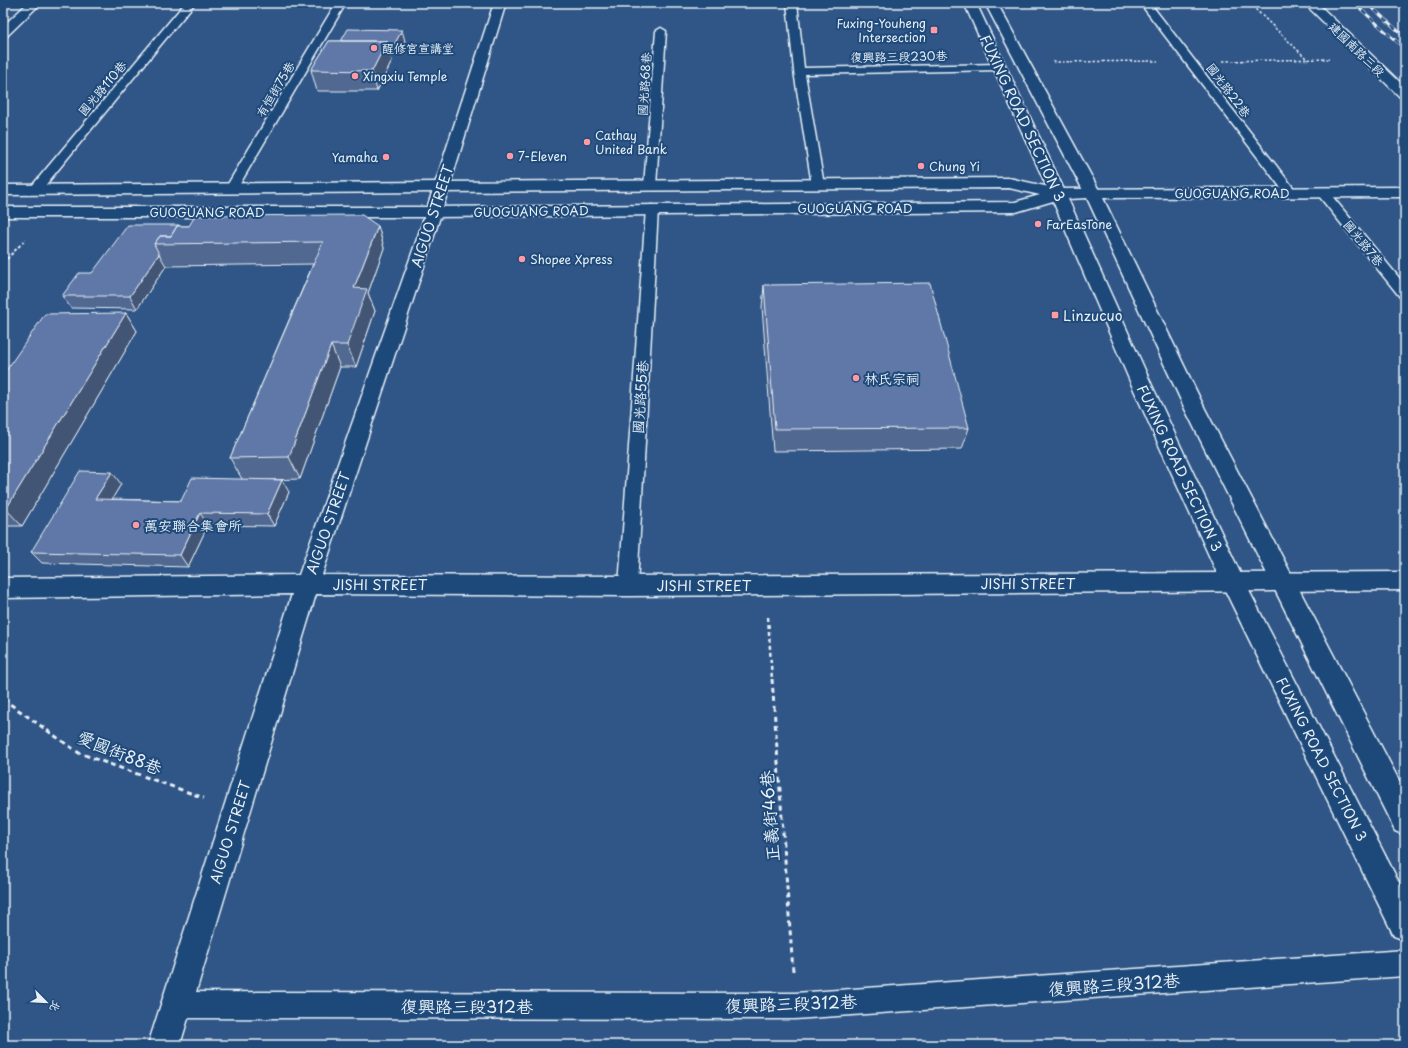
<svg xmlns="http://www.w3.org/2000/svg" width="1408" height="1048" font-family="'Playpen Sans','LXGW WenKai TC',sans-serif">
<style>
.lines{fill:none;stroke-linecap:round;stroke-linejoin:round}
.service-casing{stroke:#e8f1f8;stroke-width:3}
.minor-casing{stroke:#e8f1f8;stroke-width:3}
.tertiary-casing{stroke:#e8f1f8;stroke-width:3}
.secondary-casing{stroke:#e8f1f8;stroke-width:3}
.path-far3{stroke:#e8f1f8;stroke-width:1.5;stroke-dasharray:2.5 2;stroke-linecap:butt}
.path-far2{stroke:#e8f1f8;stroke-width:2;stroke-dasharray:3 2.5;stroke-linecap:butt}
.path-far1{stroke:#e8f1f8;stroke-width:2.5;stroke-dasharray:4 3;stroke-linecap:butt}
.path{stroke:#e8f1f8;stroke-width:3;stroke-dasharray:5 4;stroke-linecap:butt}
.service{fill:#1f4a7a;fill-rule:evenodd}
.minor{fill:#1f4a7a;fill-rule:evenodd}
.tertiary{fill:#1f4a7a;fill-rule:evenodd}
.secondary{fill:#1f4a7a;fill-rule:evenodd}
.rail-casing{stroke:#e8f1f8;stroke-width:3}
.rail{stroke:#1f4a7a;stroke-width:2;stroke-dasharray:5.5;stroke-linecap:butt}
.wall{fill:#516790;stroke:#e8f1f8}
.shaded-wall{fill:#425475;stroke:#e8f1f8}
.building{fill:#5e78a7;stroke:#e8f1f8}
.poi-dot{fill:#ff9aa2;stroke:#1f4a7a;stroke-width:1.5}
.labels{text-anchor:middle;dominant-baseline:central;stroke-width:4;stroke-linejoin:round;paint-order:stroke}
.far-poi-label{font-size:12px;fill:#e8f1f8;stroke:#1f4a7a;text-anchor:start}
.far-street-label{font-size:12px;fill:#e8f1f8;stroke:#1f4a7a}
.street-label{font-size:14px;fill:#e8f1f8;stroke:#1f4a7a}
.poi-label{font-size:14px;fill:#e8f1f8;stroke:#1f4a7a;text-anchor:start}
.near-street-label{font-size:17px;fill:#e8f1f8;stroke:#1f4a7a}
</style>
<rect width="100%" height="100%" fill="#305687"/>
<filter id="ink" filterUnits="userSpaceOnUse"><feTurbulence type="fractalNoise" baseFrequency=".025" numOctaves="2"/><feDisplacementMap in="SourceGraphic" scale="8" xChannelSelector="R" yChannelSelector="G"/><feConvolveMatrix kernelMatrix="1 2 1 2 8 2 1 2 1" color-interpolation-filters="sRGB"/></filter>
<g filter="url(#ink)">
<g class="lines">
<defs>
<path id="service" d="M 185,3 L 195,3 L 39,193 L 31,193 L 29,190 L 31,187 Z
M 336,3 L 346,3 L 237,189 L 235,192 L 227,192 L 225,189 Z
M 787,3 L 797,3 L 804,68 L 999,64 L 1004,67 L 999,70 L 805,74 L 824,185 L 822,188 L 814,188 L 812,185 L 794,71 Z
M 1140,3 L 1150,3 L 1295,190 L 1297,193 L 1295,196 L 1287,196 Z
M 661,28 L 666,31 L 656,186 L 654,189 L 646,189 L 644,186 L 656,31 Z
M 1323,189 L 1327,190 L 1405,285 L 1405,298 L 1400,297 L 1319,196 L 1317,193 L 1319,190 Z
M 652,205 L 657,206 L 658,209 L 637,586 L 635,592 L 628,594 L 621,592 L 619,586 L 646,209 L 647,206 Z
M 1405,950 L 1405,976 L 795,1019 L 176,1018 L 167,1014 L 163,1005 L 167,996 L 176,992 L 795,993 Z"/>
<path id="minor" d="M 28,3 L 41,3 L 7,36 L 3,37 L 3,26 Z
M 494,3 L 506,3 L 434,236 L 322,575 L 628,576 L 1405,572 L 1405,590 L 628,596 L 316,594 L 180,1045 L 148,1045 L 292,594 L 3,598 L 3,578 L 299,575 L 418,236 Z
M 1304,3 L 1317,3 L 1405,87 L 1405,98 L 1400,97 Z"/>
<path id="tertiary" d="M 964,3 L 976,3 L 1066,194 L 1063,197 L 1058,199 L 1053,197 L 1050,194 Z
M 985,3 L 997,3 L 1101,194 L 1098,197 L 1093,199 L 1088,197 L 1085,194 Z"/>
<path id="secondary" d="M 1009,178 L 1058,189 L 1405,187 L 1405,197 L 1103,198 L 1205,409 L 1405,792 L 1405,835 L 1395,831 L 1185,409 L 1087,198 L 1068,199 L 1149,379 L 1244,581 L 1405,894 L 1405,940 L 1394,936 L 1221,582 L 1129,379 L 1053,201 L 1016,212 L 433,217 L 3,217 L 3,207 L 433,207 L 1015,202 L 1040,195 L 1009,188 L 3,195 L 3,185 Z"/>
</defs>
<use href="#service" class="service-casing"/>
<use href="#minor" class="minor-casing"/>
<use href="#tertiary" class="tertiary-casing"/>
<use href="#secondary" class="secondary-casing"/>
<path class="path-far3" d="M 1249,3 L 1308,60
M 1223,61 L 1330,59
M 1053,62 L 1158,61"/>
<path class="path-far2" d="M 3,263 L 26,239"/>
<path class="path-far1" d="M 768,617 L 772,680"/>
<path class="path" d="M 772,679 L 793,971
M 3,699 L 79,753 L 204,798"/>
<use href="#service" class="service"/>
<use href="#minor" class="minor"/>
<use href="#tertiary" class="tertiary"/>
<use href="#secondary" class="secondary"/>
<defs>
<path id="rail" d="M 1354,3 L 1405,49
M 1367,3 L 1405,37"/>
</defs>
<use href="#rail" class="rail-casing"/>
<use href="#rail" class="rail"/>
</g>
<path class="wall" d="M 329,41 L 405,41 L 396,56 L 391,56 L 392,61 L 377,91 L 317,91 L 311,70 Z
M 179,226 L 378,226 L 384,248 L 368,293 L 375,311 L 356,367 L 340,367 L 300,479 L 268,480 L 289,492 L 274,526 L 208,525 L 188,567 L 42,563 L 31,552 L 121,484 L 112,499 L 181,501 L 242,479 L 230,458 L 313,264 L 166,266 L 137,309 L 71,308 L 62,296 L 92,273 Z
M 764,285 L 969,428 L 962,449 L 773,451 L 762,307 Z
M 126,313 L 137,331 L 22,526 L 3,526 L 3,375 Z"/>
<path class="shaded-wall" d="M 402,30 L 405,41 L 396,56 L 394,45 Z
M 387,41 L 392,61 L 377,91 L 372,71 Z
M 378,226 L 384,248 L 368,293 L 375,311 L 356,367 L 347,345 L 354,288 Z
M 159,254 L 166,266 L 137,309 L 130,296 Z
M 126,313 L 137,331 L 22,526 L 6,509 Z
M 331,345 L 340,367 L 300,479 L 289,457 Z
M 112,472 L 121,484 L 105,511 L 95,499 Z
M 282,480 L 289,492 L 274,526 L 267,514 Z
M 200,513 L 208,525 L 188,567 L 180,555 Z"/>
<path class="building" d="M 348,29 L 402,30 L 394,45 L 388,45 L 387,41 L 341,41 Z
M 329,41 L 387,41 L 372,71 L 311,70 Z
M 362,215 L 378,226 L 354,288 L 367,289 L 347,345 L 331,345 L 289,457 L 230,458 L 323,242 L 154,244 L 160,236 L 171,236 L 177,226 L 189,226 L 195,216 Z
M 128,225 L 179,225 L 177,226 L 171,236 L 160,236 L 154,244 L 159,254 L 130,296 L 62,296 L 79,273 L 92,273 Z
M 930,283 L 969,428 L 775,429 L 764,285 Z
M 126,313 L 6,509 L 3,509 L 3,375 L 45,314 Z
M 80,471 L 112,472 L 95,499 L 181,501 L 192,478 L 282,480 L 267,514 L 200,513 L 180,555 L 31,552 Z"/>
</g>
<g class="poi-dot">
<rect x="930" y="26" width="8" height="8" rx="2"/>
<circle cx="374" cy="48" r="4"/>
<circle cx="355" cy="76" r="4"/>
<circle cx="587" cy="142" r="4"/>
<circle cx="510" cy="156" r="4"/>
<circle cx="386" cy="157" r="4"/>
<circle cx="921" cy="166" r="4"/>
<circle cx="1038" cy="224" r="4"/>
<circle cx="522" cy="259" r="4"/>
<rect x="1051" y="311" width="8" height="8" rx="2"/>
<circle cx="856" cy="378" r="4"/>
<circle cx="136" cy="525" r="4"/>
</g>
<g class="labels">
<g class="far-poi-label">
<text x="926" y="23" text-anchor="end">Fuxing-Youheng<tspan x="926" dy="14">Intersection</tspan></text>
<text x="382" y="48">醒修宮宣講堂</text>
<text x="363" y="76">Xingxiu Temple</text>
<text x="595" y="135">Cathay<tspan x="595" dy="14">United Bank</tspan></text>
<text x="518" y="156">7-Eleven</text>
<text x="378" y="157" text-anchor="end">Yamaha</text>
<text x="929" y="166">Chung Yi</text>
<text x="1046" y="224">FarEasTone</text>
<text x="530" y="259">Shopee Xpress</text>
</g>
<g class="far-street-label">
<text transform="translate(1357 49) rotate(44)">建國南路三段</text>
<text transform="translate(899 56) rotate(-1)">復興路三段230巷</text>
<text transform="translate(644 84) rotate(-86)">國光路68巷</text>
<text transform="translate(102 88) rotate(-50)">國光路110巷</text>
<text transform="translate(275 89) rotate(-59)">有恒街75巷</text>
<text transform="translate(1229 90) rotate(53)">國光路22巷</text>
<text x="1232" y="193">GUOGUANG ROAD</text>
<text x="855" y="208">GUOGUANG ROAD</text>
<text transform="translate(531 211) rotate(-1)">GUOGUANG ROAD</text>
<text x="207" y="212">GUOGUANG ROAD</text>
<text transform="translate(1364 243) rotate(51)">國光路7巷</text>
</g>
<g class="street-label">
<text transform="translate(1023 118) rotate(65)">FUXING ROAD SECTION 3</text>
<text transform="translate(432 216) rotate(-72)">AIGUO STREET</text>
<text transform="translate(640 397) rotate(-86)">國光路55巷</text>
<text transform="translate(1180 468) rotate(65)">FUXING ROAD SECTION 3</text>
<text transform="translate(328 523) rotate(-71)">AIGUO STREET</text>
<text x="1028" y="583">JISHI STREET</text>
<text x="380" y="584">JISHI STREET</text>
<text x="704" y="585">JISHI STREET</text>
<text transform="translate(1322 759) rotate(63)">FUXING ROAD SECTION 3</text>
<text transform="translate(230 832) rotate(-73)">AIGUO STREET</text>
</g>
<g class="poi-label">
<text x="1063" y="315">Linzucuo</text>
<text x="864" y="378">林氏宗祠</text>
<text x="144" y="525">萬安聯合集會所</text>
</g>
<g class="near-street-label">
<text transform="translate(120 752) rotate(22)">愛國街88巷</text>
<text transform="translate(769 816) rotate(-94)">正義街46巷</text>
<text transform="translate(1114 984) rotate(-4)">復興路三段312巷</text>
<text transform="translate(791 1003) rotate(-2)">復興路三段312巷</text>
<text x="467" y="1006">復興路三段312巷</text>
</g>
</g>
<rect width="1408" height="1048" fill="none" stroke="#1f4a7a" stroke-width="16"/>
<rect x="8" y="8" width="1392" height="1032" fill="none" stroke="#e8f1f8" stroke-width="1.5" filter="url(#ink)"/>
<g transform="translate(46 1002) rotate(114)" stroke="#1f4a7a" stroke-width="3" paint-order="stroke">
<path d="M0-3L7 15L0 10L-7 15Z" fill="#e8f1f8"/>
<text y="-6" font-size="11" font-weight="bold" text-anchor="middle" fill="#e8f1f8">北</text>
</g>
</svg>
